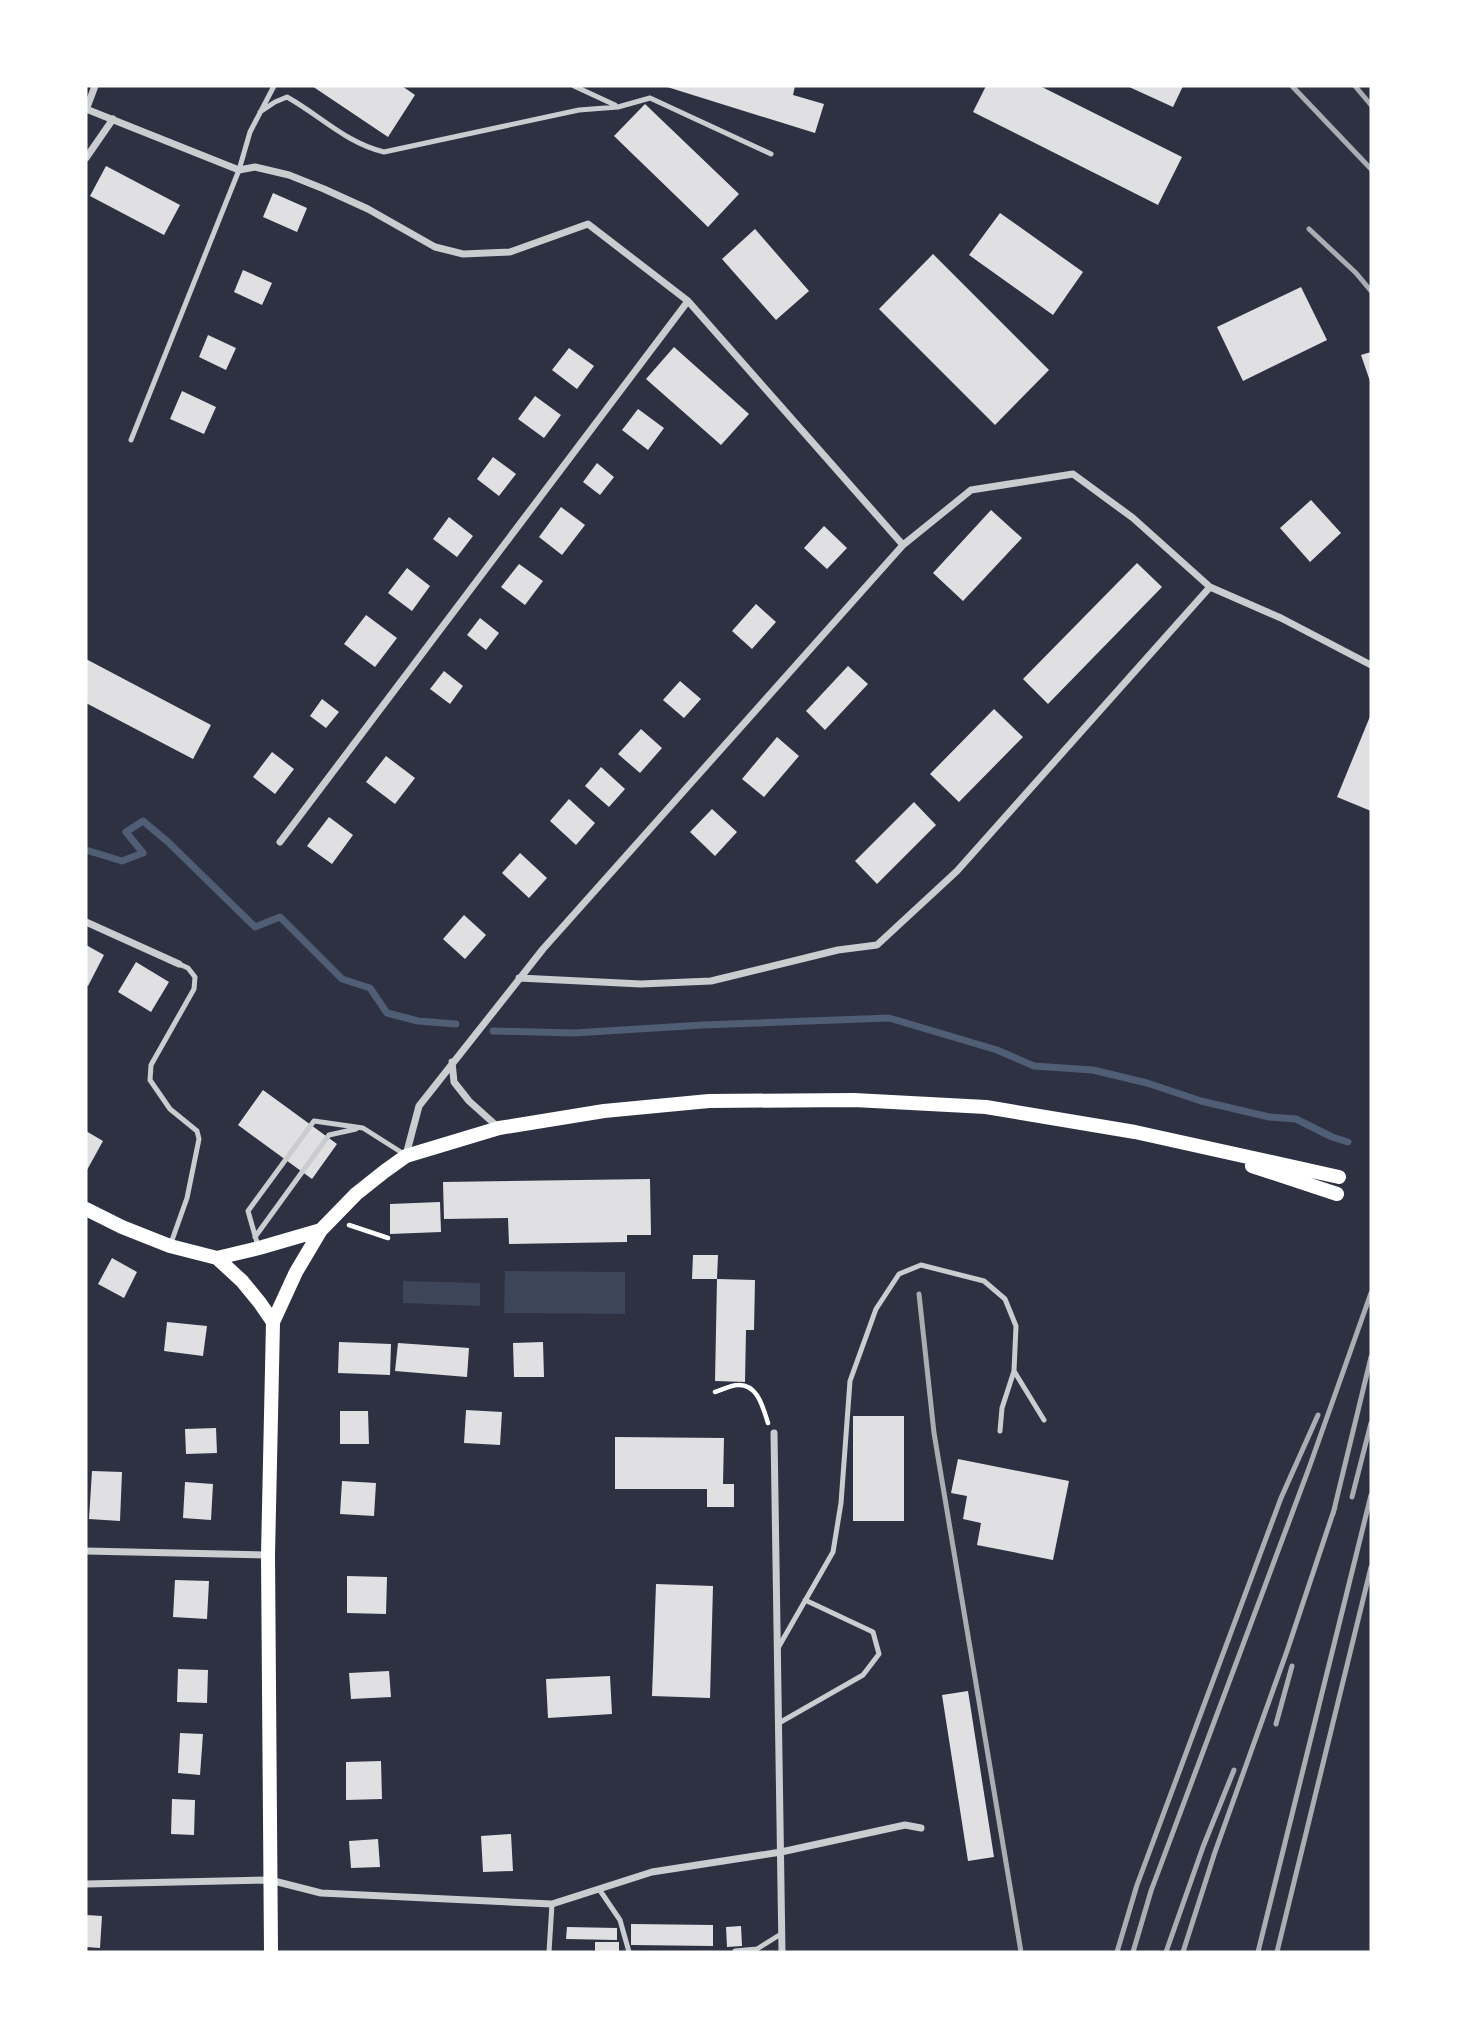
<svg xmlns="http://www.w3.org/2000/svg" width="1457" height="2038" font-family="Mulish,sans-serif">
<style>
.green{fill:#3c4559}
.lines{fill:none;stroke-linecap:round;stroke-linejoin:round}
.stream{stroke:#4f5d75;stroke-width:7}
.building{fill:#e0e0e3}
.path{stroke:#fff;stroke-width:4.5}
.service{stroke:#caccd0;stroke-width:5}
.minor{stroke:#caccd0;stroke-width:7}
.secondary{stroke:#fff;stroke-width:14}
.rail{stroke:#abadb3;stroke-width:5}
</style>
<rect width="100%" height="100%" fill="#2d3142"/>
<path class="green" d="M 505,1271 L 625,1272 L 625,1314 L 504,1313 Z
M 403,1281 L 480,1283 L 480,1306 L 403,1303 Z"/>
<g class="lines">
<path class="stream" d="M 86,850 L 122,861 L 143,853 L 126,832 L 143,821 L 168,842 L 255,927 L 280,917 L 342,979 L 370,988 L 387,1013 L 418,1021 L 456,1024
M 493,1031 L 574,1033 L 703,1025 L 889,1018 L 997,1050 L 1034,1066 L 1093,1070 L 1147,1083 L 1201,1101 L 1269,1117 L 1296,1119 L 1332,1137 L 1348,1142"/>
</g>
<path class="building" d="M 312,86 L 402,86 L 415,95 L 388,137 Z
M 664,86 L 795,86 L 793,95 L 824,104 L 815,133 Z
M 986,86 L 1040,86 L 1182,157 L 1158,205 L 973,112 Z
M 1127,86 L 1183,86 L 1173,107 Z
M 645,104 L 739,194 L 708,227 L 614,136 Z
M 106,166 L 180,205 L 164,235 L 90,196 Z
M 273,193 L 307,208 L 297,232 L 263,217 Z
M 1000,213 L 1083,272 L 1053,315 L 969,255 Z
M 755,229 L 809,291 L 776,320 L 722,259 Z
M 933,254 L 1049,370 L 995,425 L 879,309 Z
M 243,270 L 272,283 L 262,305 L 234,292 Z
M 1301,287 L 1327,340 L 1243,381 L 1217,327 Z
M 208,335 L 236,348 L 226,370 L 199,357 Z
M 674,347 L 749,414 L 721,445 L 646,379 Z
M 569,348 L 594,366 L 577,389 L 552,370 Z
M 1371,352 L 1371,384 L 1361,355 Z
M 182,391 L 216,407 L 204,434 L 170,419 Z
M 535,396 L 561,415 L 544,438 L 518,419 Z
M 638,409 L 664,428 L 648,450 L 622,430 Z
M 493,457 L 516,474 L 499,496 L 477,479 Z
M 597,463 L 614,477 L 600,495 L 583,482 Z
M 1311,500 L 1341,533 L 1310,562 L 1280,528 Z
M 561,507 L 585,525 L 562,555 L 539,537 Z
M 991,510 L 1022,538 L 963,601 L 933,573 Z
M 449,517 L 473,536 L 457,557 L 433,539 Z
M 824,526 L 847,548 L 827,569 L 804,548 Z
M 1137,563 L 1162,587 L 1048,704 L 1023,679 Z
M 519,564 L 543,581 L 525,605 L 501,587 Z
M 407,568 L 430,586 L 412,611 L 388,593 Z
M 756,604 L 776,622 L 752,649 L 732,631 Z
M 366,615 L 397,638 L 375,667 L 344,644 Z
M 480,618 L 499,633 L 486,650 L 467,635 Z
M 86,659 L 211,725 L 193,759 L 86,703 Z
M 848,666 L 868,684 L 825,730 L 806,711 Z
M 444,671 L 463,686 L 450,704 L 430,689 Z
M 680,681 L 701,699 L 684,718 L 663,700 Z
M 322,699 L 339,712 L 326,728 L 310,716 Z
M 994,709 L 1023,737 L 959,802 L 930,774 Z
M 1371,714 L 1371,811 L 1337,797 Z
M 641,729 L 662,748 L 640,773 L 618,754 Z
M 777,737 L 799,756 L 764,797 L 742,779 Z
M 272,752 L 294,769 L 275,794 L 253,777 Z
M 386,756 L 415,778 L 395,804 L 366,782 Z
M 601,767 L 625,789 L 609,807 L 585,786 Z
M 569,799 L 595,823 L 576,845 L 550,821 Z
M 914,802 L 936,825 L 877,884 L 855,861 Z
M 712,809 L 737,832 L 715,856 L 690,832 Z
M 329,817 L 353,835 L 332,864 L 307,846 Z
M 520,853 L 547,878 L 529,898 L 502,873 Z
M 464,915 L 486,935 L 465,959 L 443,939 Z
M 86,945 L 104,955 L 88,986 L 86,985 Z
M 136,962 L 169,982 L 151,1012 L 118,992 Z
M 263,1090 L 337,1144 L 312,1179 L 238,1125 Z
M 86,1131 L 103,1141 L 87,1170 L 86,1169 Z
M 650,1179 L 651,1235 L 627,1235 L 627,1242 L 509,1244 L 508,1218 L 444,1219 L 443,1182 Z
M 440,1202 L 441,1232 L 390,1234 L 390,1204 Z
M 693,1255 L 718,1255 L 717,1279 L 692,1279 Z
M 112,1258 L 137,1272 L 124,1298 L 98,1284 Z
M 717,1279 L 755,1280 L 754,1330 L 746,1330 L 745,1382 L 715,1381 Z
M 167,1322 L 207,1326 L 203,1356 L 164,1351 Z
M 339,1342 L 391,1344 L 390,1375 L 338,1373 Z
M 543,1342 L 544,1377 L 514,1377 L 513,1343 Z
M 398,1343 L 469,1348 L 467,1377 L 395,1371 Z
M 466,1410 L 502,1412 L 500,1445 L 464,1443 Z
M 340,1411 L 368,1411 L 369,1444 L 340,1444 Z
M 853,1416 L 904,1416 L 904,1521 L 853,1521 Z
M 216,1428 L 217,1453 L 186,1454 L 185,1429 Z
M 615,1437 L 724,1438 L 723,1484 L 734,1484 L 734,1507 L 707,1507 L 707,1489 L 615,1489 Z
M 958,1459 L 1069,1481 L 1053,1560 L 977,1545 L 981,1523 L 963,1519 L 967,1496 L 951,1493 Z
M 92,1471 L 122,1472 L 120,1521 L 89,1519 Z
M 342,1481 L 376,1483 L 374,1516 L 340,1514 Z
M 185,1482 L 213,1484 L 211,1520 L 183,1518 Z
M 347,1576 L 387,1577 L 386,1614 L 347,1613 Z
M 175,1580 L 209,1581 L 207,1619 L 173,1617 Z
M 656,1584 L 713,1586 L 710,1698 L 652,1696 Z
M 178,1669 L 208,1670 L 207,1703 L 177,1702 Z
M 389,1671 L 391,1697 L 351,1699 L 349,1673 Z
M 610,1676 L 612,1714 L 548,1718 L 546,1679 Z
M 968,1691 L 994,1857 L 968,1861 L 942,1695 Z
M 180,1733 L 203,1734 L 200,1775 L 178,1773 Z
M 381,1761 L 382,1799 L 346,1800 L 346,1762 Z
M 172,1799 L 195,1800 L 194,1835 L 171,1834 Z
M 511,1834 L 513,1871 L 483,1872 L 481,1836 Z
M 378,1839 L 380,1867 L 351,1868 L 349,1841 Z
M 86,1915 L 102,1916 L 100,1948 L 86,1947 Z
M 631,1924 L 713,1925 L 713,1946 L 631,1945 Z
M 741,1926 L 742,1946 L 727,1947 L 726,1927 Z
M 567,1927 L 617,1928 L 617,1940 L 566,1939 Z
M 595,1942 L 619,1942 L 619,1952 L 595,1952 Z"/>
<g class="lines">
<path class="path" d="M 349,1225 L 388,1238
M 715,1392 C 722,1390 731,1385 738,1385 C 758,1384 763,1408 768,1423"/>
<path class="service" d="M 574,86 L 615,105
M 260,112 L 275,102 L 287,97 C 321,116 346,143 384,152 L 579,110 L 618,107 L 650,98 L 771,154
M 131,440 L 239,170 L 250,132 L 274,86
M 255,1237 L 329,1135 L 356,1129
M 171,1243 L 187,1198 L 199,1139 L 197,1131 L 170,1109 L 150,1080 L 151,1065 L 194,989 L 195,977 L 188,968 L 179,964
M 258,1246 L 248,1211 L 314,1121 L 363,1128 L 404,1154
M 1014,1371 L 1044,1420
M 778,1648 L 833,1552 L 841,1503 L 850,1381 L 876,1309 L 899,1274 L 921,1265 L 984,1281 L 1005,1299 L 1016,1326 L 1014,1371 L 1002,1408 L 1000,1431
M 779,1723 L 863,1675 L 879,1654 L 873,1632 L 805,1600
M 599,1889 L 620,1920 L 629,1952
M 735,1951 L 757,1949 L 781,1934
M 549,1952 L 552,1904"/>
<path class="minor" d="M 86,109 L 239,170 L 255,167 L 289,175 L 324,189 L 368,209 L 435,247 L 463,254 L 510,252 L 588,224 L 688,301 L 903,545
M 86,110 L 95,86
M 86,158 L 113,119
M 280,842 L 688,301
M 86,922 L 179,964
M 519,978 L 641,984 L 711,981 L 838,950 L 877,945 L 957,871 L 1210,587
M 452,1062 L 454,1082 L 469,1101 L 499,1128
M 406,1155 L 419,1106 L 543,949 L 903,545 L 971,490 L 1073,474 L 1133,518 L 1210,587 L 1281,618 L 1371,665
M 774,1433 L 782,1952
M 86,1551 L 268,1555
M 86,1884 L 270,1880 L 321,1893 L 552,1904 L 652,1872 L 781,1852 L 905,1825 L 921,1828"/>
<path class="secondary" d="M 1252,1166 L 1337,1194
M 86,1209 L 122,1227 L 170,1246 L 217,1258 L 242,1281 L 260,1303 L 273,1322
M 217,1258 L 259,1248 L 321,1230
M 271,1952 L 268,1555 L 273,1322 L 296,1272 L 321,1230 L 356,1194 L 385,1171 L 406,1156 L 499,1128 L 604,1111 L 709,1101 L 854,1100 L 986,1107 L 1135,1132 L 1339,1177"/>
<path class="rail" d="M 1292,86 L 1371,169
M 1355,86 L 1371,105
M 1309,229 L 1356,273 L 1371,291
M 919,1294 L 934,1433 L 1021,1952
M 1352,1497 L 1371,1423
M 1333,1514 L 1371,1357
M 1276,1724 L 1292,1666
M 1117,1952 L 1137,1885 L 1281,1498 L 1318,1415
M 1133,1952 L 1151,1891 L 1309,1468 L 1371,1293
M 1166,1952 L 1203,1847 L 1234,1770
M 1183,1952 L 1215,1852 L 1287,1651 L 1335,1507
M 1258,1952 L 1371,1495
M 1277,1952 L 1371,1567"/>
</g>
<rect width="1457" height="2038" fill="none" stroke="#ffffff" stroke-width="175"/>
</svg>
